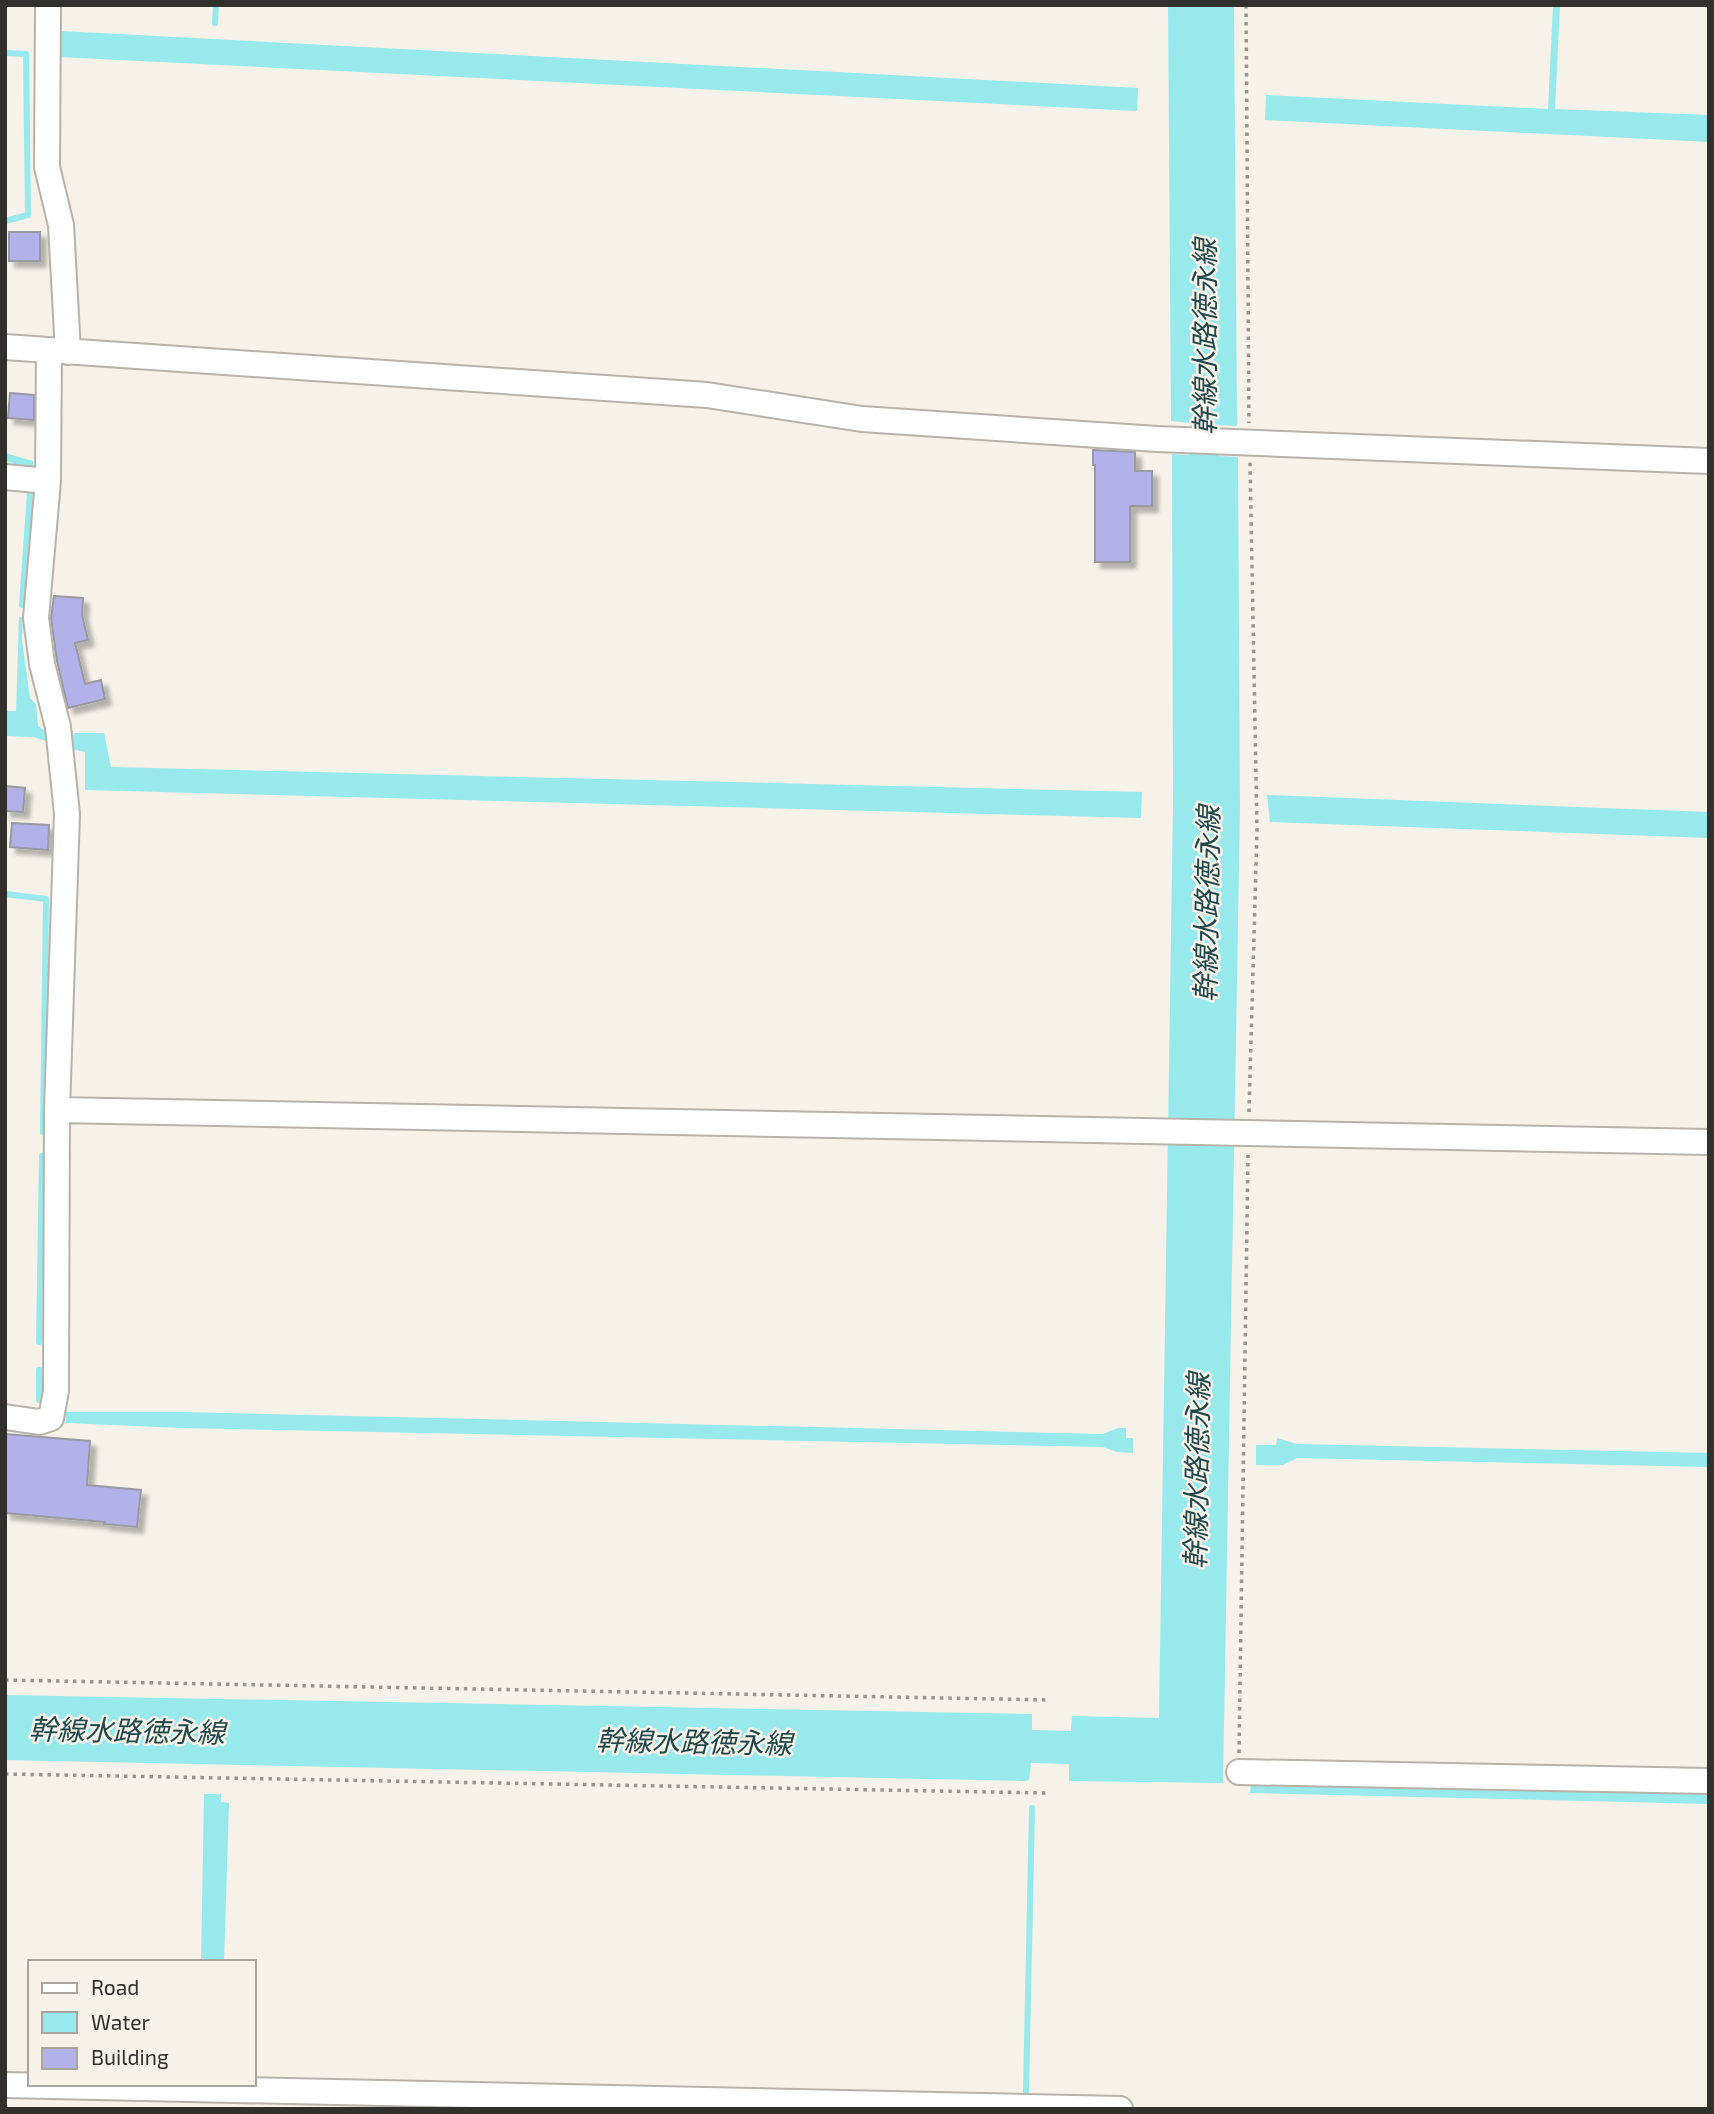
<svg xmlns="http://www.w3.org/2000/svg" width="1714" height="2114" font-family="'Exo 2','Noto Sans JP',sans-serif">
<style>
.water{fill:#97e9eb}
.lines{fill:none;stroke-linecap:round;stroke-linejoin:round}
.stream{stroke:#97e9eb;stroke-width:6}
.building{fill:#b3b1ea;stroke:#9999a1;stroke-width:2;filter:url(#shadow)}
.minor-casing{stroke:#b7b2aa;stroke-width:28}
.path{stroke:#98948f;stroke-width:3.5;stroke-dasharray:3.5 5;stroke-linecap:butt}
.minor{stroke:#fff;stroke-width:24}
.labels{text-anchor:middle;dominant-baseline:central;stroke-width:5;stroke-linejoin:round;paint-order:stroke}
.water-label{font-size:28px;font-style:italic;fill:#214849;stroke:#f6f1e9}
</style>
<defs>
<filter id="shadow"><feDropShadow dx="6" dy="6" stdDeviation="2" flood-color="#0004"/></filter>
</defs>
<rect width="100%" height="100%" fill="#f6f1e9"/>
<path class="water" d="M 1168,5 L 1234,5 L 1237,426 L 1219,425 L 1219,456 L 1238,457 L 1240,808 L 1223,1783 L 1069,1781 L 1069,1764 L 1031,1763 L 1029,1780 L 1025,1781 L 5,1760 L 5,1695 L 1032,1714 L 1032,1730 L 1071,1731 L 1072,1716 L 1159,1718 L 1173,805 L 1172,454 L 1189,455 L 1190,423 L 1171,421 Z
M 1553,5 L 1560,5 L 1555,109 L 1709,115 L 1709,142 L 1265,120 L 1266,95 L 1548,109 Z
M 61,31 L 1138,88 L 1137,111 L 59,57 Z
M 5,453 L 33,461 L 33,468 L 14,466 L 13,463 L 5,462 Z
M 19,617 L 23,617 L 22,641 L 30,698 L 36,704 L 38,726 L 48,733 L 50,742 L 33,737 L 5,736 L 5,711 L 16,711 Z
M 75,733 L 104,733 L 111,767 L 1142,792 L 1141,818 L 85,790 L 85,752 L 72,749 L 72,736 Z
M 1267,795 L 1709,812 L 1709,838 L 1270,822 Z
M 66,1412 L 182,1412 L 1103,1434 L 1118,1428 L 1126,1428 L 1126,1438 L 1133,1438 L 1133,1453 L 1117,1452 L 1103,1447 L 182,1428 L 66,1423 Z
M 1277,1438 L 1297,1444 L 1709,1453 L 1709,1467 L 1297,1458 L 1283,1465 L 1256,1465 L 1256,1445 L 1276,1445 Z
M 1251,1784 L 1709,1792 L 1709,1804 L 1250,1793 Z
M 204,1794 L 221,1794 L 221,1802 L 229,1803 L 224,1962 L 201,1962 Z"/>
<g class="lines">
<path class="stream" d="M 215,23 L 216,5
M 5,53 L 26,54 L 28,215 L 5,221
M 22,605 L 30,493
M 5,894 L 46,899 L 43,1132
M 39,1342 L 42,1156
M 39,1400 L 39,1370
M 1026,2091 L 1032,1808"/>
</g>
<path class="building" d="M 9,232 L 40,232 L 40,261 L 9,261 Z
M 10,393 L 34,395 L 34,420 L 8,418 Z
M 1093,450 L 1135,452 L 1135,471 L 1152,471 L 1152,506 L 1130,506 L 1130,562 L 1095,562 L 1095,465 L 1093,465 Z
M 54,596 L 83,598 L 82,615 L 88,640 L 75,643 L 85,684 L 101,680 L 105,699 L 68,708 L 57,661 L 51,618 Z
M 5,786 L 25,788 L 23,812 L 5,811 Z
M 12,823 L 49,825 L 48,850 L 10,847 Z
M 5,1434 L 90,1441 L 87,1485 L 141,1490 L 137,1527 L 104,1524 L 105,1522 L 5,1513 Z"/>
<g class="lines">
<defs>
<path id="minor" d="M 48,5 L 47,167 L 61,225 L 68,352
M 5,347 L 707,395 L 862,419 L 1157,439 L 1709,461
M 5,477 L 48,481
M 57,1110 L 1709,1142
M 5,1417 L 39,1422 L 51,1418 L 56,1391 L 57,1110 L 67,814 L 58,727 L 42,664 L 36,618 L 48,481 L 49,351
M 1239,1772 L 1709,1781
M 5,2085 L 1120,2109"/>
</defs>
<use href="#minor" class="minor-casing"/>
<path class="path" d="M 1246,5 L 1249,423
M 1249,1112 L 1257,830 L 1250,462
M 5,1680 L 1049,1700
M 1239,1753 L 1248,1155
M 5,1774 L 1046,1793"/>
<use href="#minor" class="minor"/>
</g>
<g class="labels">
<g class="water-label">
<text transform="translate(1204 337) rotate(-90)">幹線水路徳永線</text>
<text transform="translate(1206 904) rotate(-89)">幹線水路徳永線</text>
<text transform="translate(1196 1471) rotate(-89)">幹線水路徳永線</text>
<text transform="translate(127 1730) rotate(1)">幹線水路徳永線</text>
<text transform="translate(694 1741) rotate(1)">幹線水路徳永線</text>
</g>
</g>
<rect width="1714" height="2114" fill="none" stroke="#32302d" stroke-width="14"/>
<rect x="28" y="1960" width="228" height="126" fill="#f6f1e9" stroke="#a8a49e" stroke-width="2"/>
<rect x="42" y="1983" width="35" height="10" fill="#ffffff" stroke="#a8a49e" stroke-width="2"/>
<text x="91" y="1995" font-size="21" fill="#32302d">Road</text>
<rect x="42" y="2012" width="35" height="21" fill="#97e9eb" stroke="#a8a49e" stroke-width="2"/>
<text x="91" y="2030" font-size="21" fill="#32302d">Water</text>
<rect x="42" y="2048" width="35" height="21" fill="#b3b1ea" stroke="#a8a49e" stroke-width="2"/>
<text x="91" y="2065" font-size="21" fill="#32302d">Building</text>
</svg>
